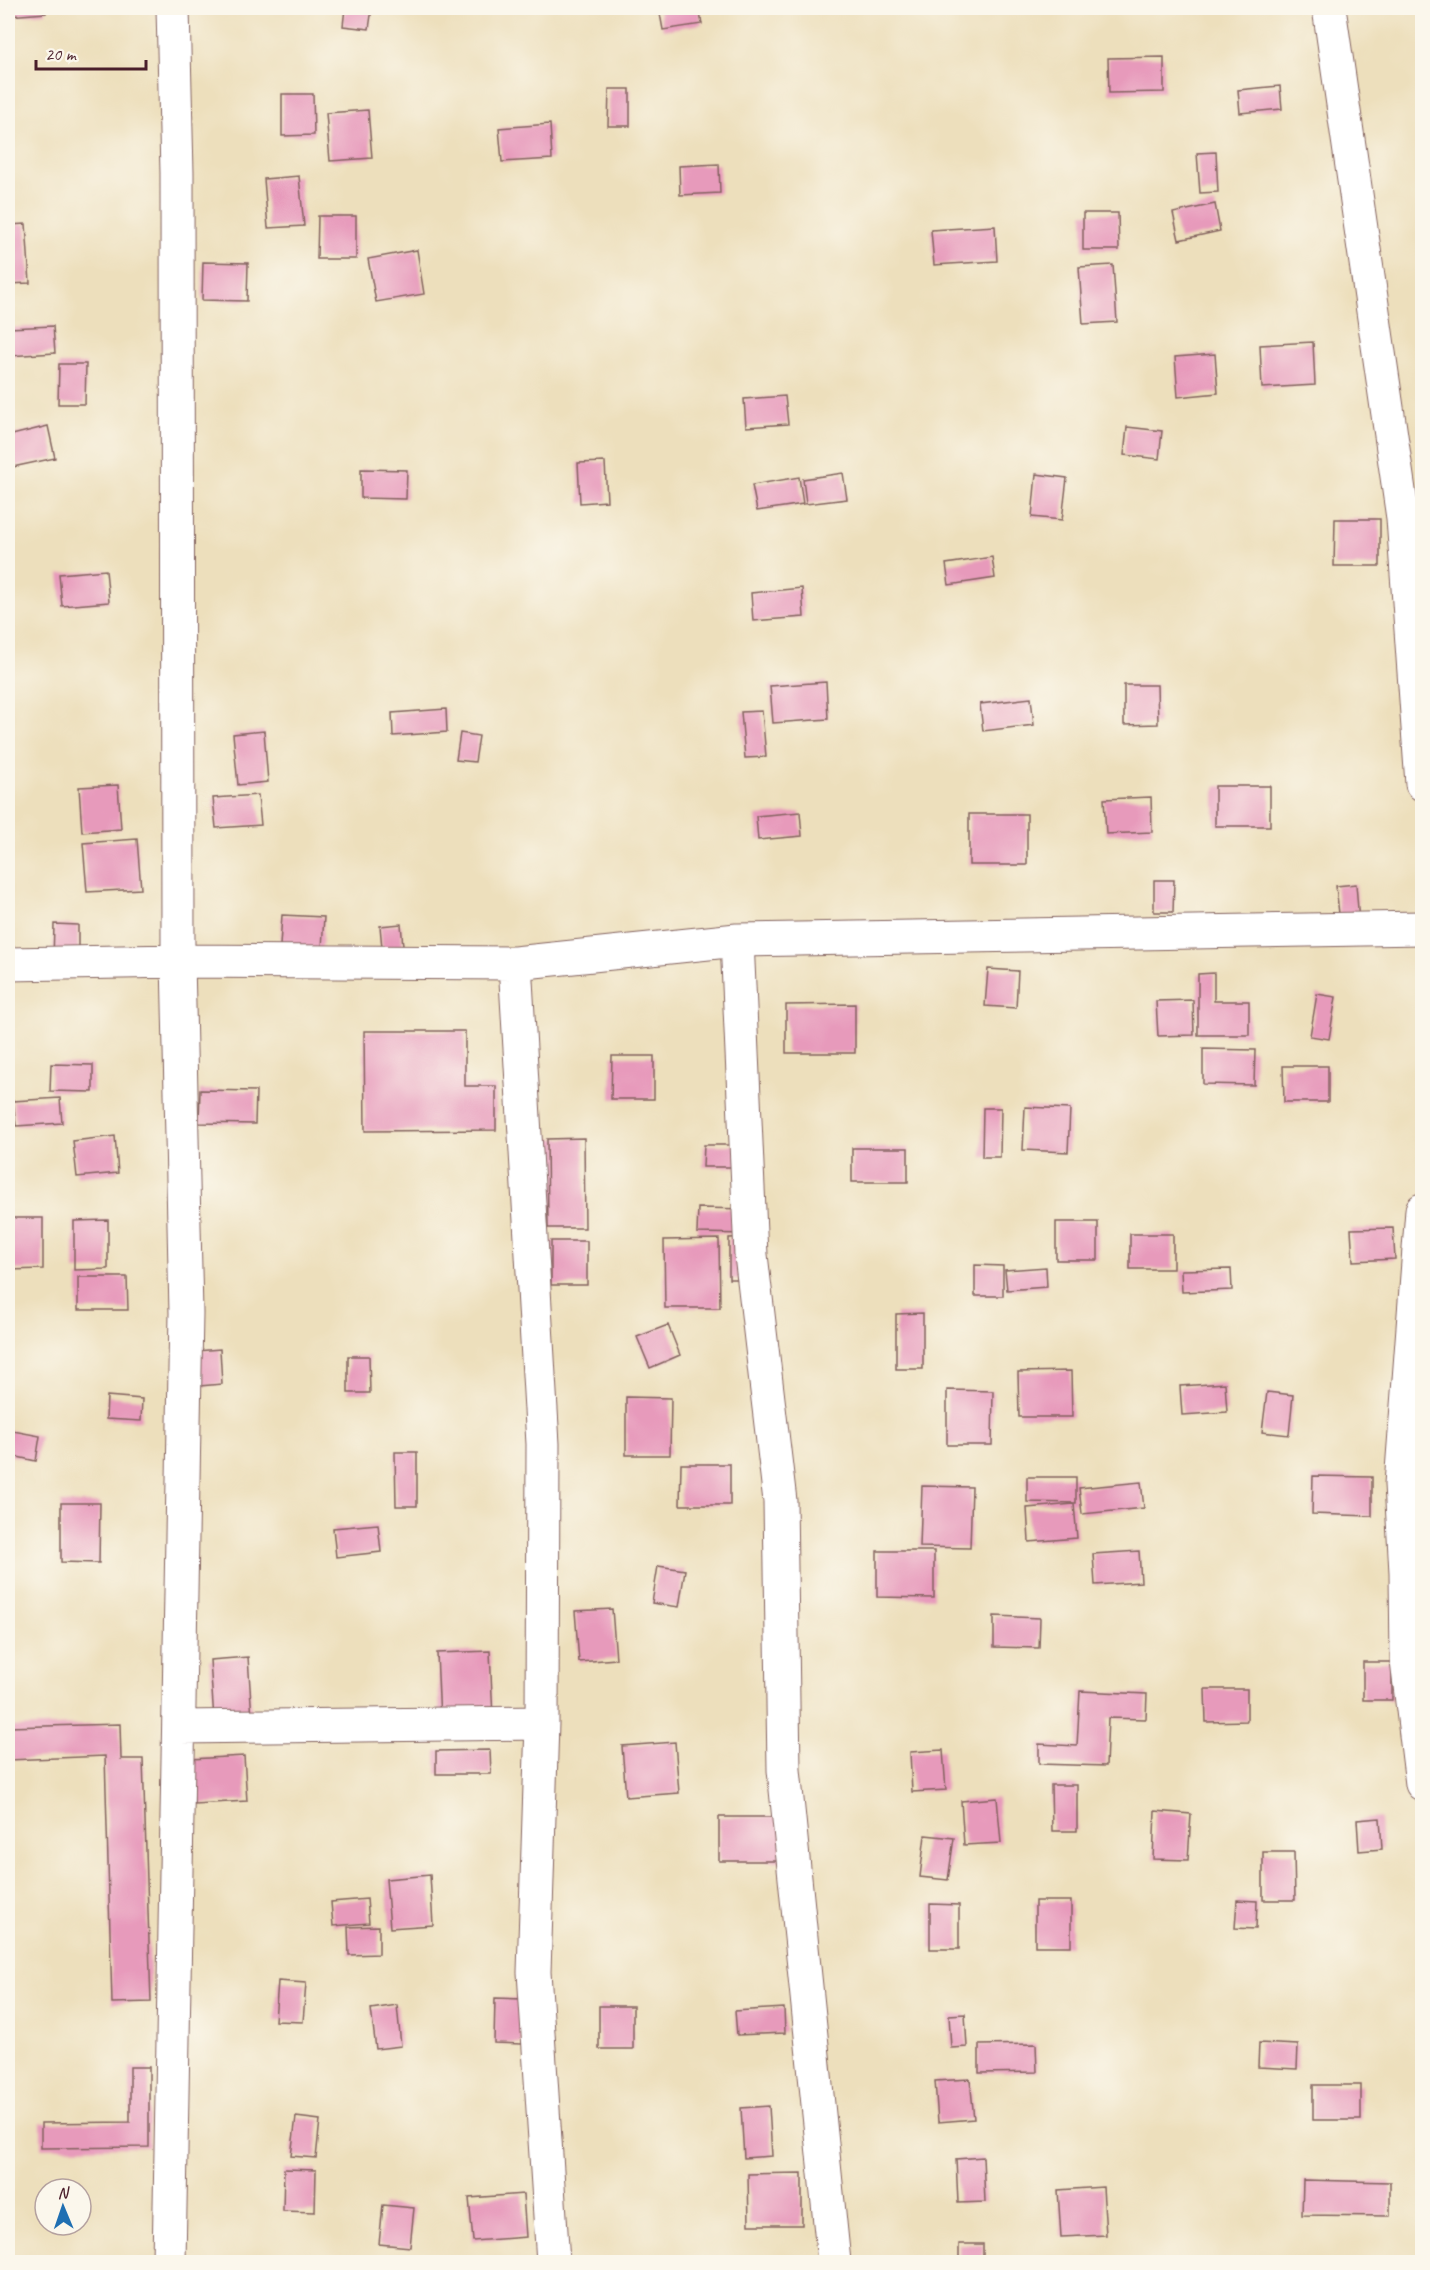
<svg xmlns="http://www.w3.org/2000/svg" width="1430" height="2270" font-family="Caveat,sans-serif">
<style>
.building{fill:#e79abb}
.lines{fill:none;stroke-linecap:round;stroke-linejoin:round}
.street-casing{stroke:#83625e;stroke-width:35}
.street{stroke:#fff;stroke-width:33}
</style>
<rect width="100%" height="100%" fill="#fbf7ec"/>
<filter id="ink" filterUnits="userSpaceOnUse"><feTurbulence type="fractalNoise" baseFrequency=".0167" numOctaves="2"/><feDisplacementMap in="SourceGraphic" scale="12" xChannelSelector="R" yChannelSelector="G"/><feConvolveMatrix kernelMatrix="1 2 1 2 8 2 1 2 1" color-interpolation-filters="sRGB"/></filter>
<filter id="wash" filterUnits="userSpaceOnUse"><feTurbulence type="fractalNoise" baseFrequency=".008" numOctaves="4" result="noise"/><feDisplacementMap in="SourceGraphic" scale="24" xChannelSelector="R" yChannelSelector="G"/><feGaussianBlur stdDeviation="1.35" result="paint"/><feColorMatrix in="noise" values="0 0 0 0 0 0 0 0 0 0 0 0 0 0 0 0 0 1.4 0 .05"/><feComposite in="paint" operator="in"/></filter>
<g filter="url(#wash)">
<rect width="100%" height="100%" fill="#eddfbc"/>
<g id="blocks">
<path class="building" d="M 8,8 L 46,8 L 46,13 L 8,16 Z
M 345,8 L 372,8 L 369,29 L 343,26 Z
M 659,8 L 699,8 L 702,24 L 663,30 Z
M 877,8 L 925,8 L 925,12 L 877,12 Z
M 1164,57 L 1164,92 L 1109,93 L 1108,58 Z
M 1280,86 L 1282,109 L 1240,113 L 1238,90 Z
M 609,89 L 630,89 L 630,126 L 608,126 Z
M 282,94 L 313,94 L 314,135 L 282,136 Z
M 368,110 L 372,158 L 330,161 L 326,113 Z
M 550,124 L 552,159 L 502,162 L 499,128 Z
M 1216,152 L 1218,192 L 1200,193 L 1197,153 Z
M 719,164 L 720,193 L 680,195 L 679,166 Z
M 299,176 L 304,226 L 268,228 L 264,179 Z
M 1215,204 L 1220,231 L 1179,240 L 1173,213 Z
M 1083,213 L 1118,213 L 1119,250 L 1083,250 Z
M 318,216 L 356,216 L 356,259 L 317,259 Z
M 26,224 L 30,283 L 8,284 L 8,225 Z
M 995,226 L 997,261 L 934,265 L 931,230 Z
M 417,250 L 424,294 L 376,302 L 368,259 Z
M 203,262 L 248,263 L 247,301 L 202,300 Z
M 1113,265 L 1117,322 L 1083,324 L 1079,267 Z
M 53,326 L 55,353 L 8,356 L 8,328 Z
M 1313,342 L 1315,385 L 1262,388 L 1260,345 Z
M 1215,354 L 1218,393 L 1178,397 L 1175,357 Z
M 59,364 L 86,364 L 85,404 L 58,404 Z
M 785,396 L 788,424 L 746,427 L 744,399 Z
M 48,426 L 55,458 L 8,468 L 8,436 Z
M 1127,427 L 1162,431 L 1159,459 L 1124,455 Z
M 605,462 L 607,501 L 580,503 L 578,463 Z
M 361,469 L 407,470 L 406,499 L 361,498 Z
M 843,473 L 847,499 L 806,504 L 803,479 Z
M 1036,474 L 1067,478 L 1062,520 L 1032,517 Z
M 799,477 L 803,504 L 757,511 L 752,485 Z
M 1335,519 L 1380,519 L 1380,566 L 1334,566 Z
M 992,557 L 995,578 L 949,585 L 946,564 Z
M 106,570 L 109,602 L 62,606 L 59,574 Z
M 802,588 L 804,617 L 753,621 L 751,593 Z
M 826,682 L 828,719 L 773,723 L 770,686 Z
M 1124,685 L 1157,685 L 1158,724 L 1124,725 Z
M 1031,698 L 1034,725 L 983,731 L 980,704 Z
M 446,709 L 447,732 L 393,736 L 392,713 Z
M 762,711 L 766,757 L 745,758 L 741,712 Z
M 264,731 L 268,782 L 238,785 L 233,734 Z
M 460,733 L 479,736 L 475,762 L 456,760 Z
M 118,785 L 121,829 L 82,832 L 79,787 Z
M 1215,786 L 1270,786 L 1270,826 L 1215,826 Z
M 258,795 L 261,825 L 216,828 L 213,798 Z
M 1151,797 L 1152,832 L 1106,834 L 1104,799 Z
M 800,812 L 802,836 L 758,840 L 756,816 Z
M 969,814 L 1027,814 L 1027,865 L 969,865 Z
M 137,839 L 141,889 L 87,892 L 83,843 Z
M 1154,880 L 1174,880 L 1173,912 L 1154,912 Z
M 1356,884 L 1359,922 L 1340,923 L 1336,886 Z
M 282,915 L 324,917 L 321,963 L 279,961 Z
M 54,924 L 78,925 L 78,961 L 53,961 Z
M 401,924 L 404,957 L 383,959 L 380,926 Z
M 988,969 L 1018,971 L 1016,1008 L 985,1006 Z
M 1214,973 L 1214,1001 L 1249,1001 L 1249,1035 L 1198,1035 L 1198,974 Z
M 1317,994 L 1336,997 L 1329,1039 L 1310,1036 Z
M 1193,1000 L 1194,1035 L 1158,1036 L 1156,1001 Z
M 855,1004 L 855,1053 L 786,1053 L 786,1005 Z
M 364,1031 L 465,1031 L 465,1086 L 496,1086 L 496,1130 L 365,1131 Z
M 1203,1049 L 1255,1050 L 1254,1085 L 1203,1084 Z
M 612,1056 L 654,1056 L 654,1099 L 611,1099 Z
M 51,1064 L 93,1065 L 93,1092 L 50,1091 Z
M 1283,1066 L 1328,1066 L 1328,1102 L 1284,1102 Z
M 200,1090 L 256,1091 L 255,1124 L 199,1123 Z
M 60,1098 L 62,1123 L 16,1126 L 13,1101 Z
M 1025,1107 L 1070,1109 L 1068,1152 L 1023,1150 Z
M 983,1108 L 1001,1108 L 1000,1157 L 982,1157 Z
M 115,1136 L 118,1173 L 77,1177 L 73,1141 Z
M 584,1138 L 585,1228 L 548,1228 L 547,1139 Z
M 704,1145 L 752,1145 L 752,1167 L 703,1167 Z
M 852,1148 L 908,1148 L 908,1182 L 852,1182 Z
M 698,1208 L 750,1209 L 750,1234 L 697,1233 Z
M 8,1218 L 43,1218 L 43,1269 L 8,1270 Z
M 108,1220 L 108,1269 L 74,1270 L 74,1221 Z
M 1056,1222 L 1098,1222 L 1098,1260 L 1056,1260 Z
M 1393,1228 L 1395,1259 L 1353,1261 L 1351,1229 Z
M 1130,1234 L 1173,1234 L 1173,1269 L 1130,1269 Z
M 752,1237 L 752,1279 L 729,1279 L 729,1238 Z
M 719,1239 L 720,1308 L 665,1308 L 664,1240 Z
M 551,1241 L 587,1241 L 587,1285 L 551,1285 Z
M 975,1265 L 1003,1266 L 1003,1296 L 975,1296 Z
M 1046,1267 L 1047,1287 L 1007,1290 L 1005,1270 Z
M 1231,1269 L 1232,1290 L 1182,1292 L 1181,1270 Z
M 78,1277 L 127,1277 L 128,1310 L 78,1310 Z
M 923,1313 L 923,1369 L 896,1369 L 896,1314 Z
M 668,1325 L 680,1355 L 650,1368 L 637,1337 Z
M 220,1349 L 222,1384 L 188,1387 L 185,1352 Z
M 348,1356 L 369,1356 L 370,1393 L 348,1393 Z
M 1071,1371 L 1072,1417 L 1019,1417 L 1018,1372 Z
M 1225,1383 L 1227,1412 L 1182,1415 L 1180,1386 Z
M 947,1390 L 993,1391 L 992,1445 L 947,1445 Z
M 1267,1392 L 1293,1395 L 1289,1435 L 1262,1432 Z
M 107,1396 L 142,1399 L 141,1421 L 106,1419 Z
M 626,1397 L 671,1398 L 670,1455 L 626,1455 Z
M 8,1430 L 40,1436 L 36,1461 L 8,1455 Z
M 395,1452 L 417,1452 L 417,1506 L 396,1506 Z
M 681,1464 L 730,1464 L 730,1505 L 680,1505 Z
M 1313,1476 L 1372,1477 L 1372,1516 L 1312,1514 Z
M 1027,1477 L 1076,1477 L 1076,1503 L 1027,1502 Z
M 1141,1482 L 1144,1508 L 1082,1514 L 1079,1488 Z
M 922,1486 L 972,1487 L 970,1548 L 920,1547 Z
M 61,1503 L 100,1503 L 99,1563 L 61,1562 Z
M 1074,1504 L 1077,1538 L 1029,1542 L 1027,1508 Z
M 378,1524 L 381,1552 L 336,1557 L 333,1528 Z
M 877,1551 L 934,1551 L 934,1598 L 877,1597 Z
M 1139,1551 L 1141,1582 L 1095,1585 L 1093,1554 Z
M 658,1566 L 685,1570 L 679,1607 L 652,1603 Z
M 612,1609 L 616,1659 L 579,1662 L 575,1611 Z
M 994,1616 L 1040,1618 L 1039,1648 L 994,1647 Z
M 490,1651 L 493,1718 L 440,1720 L 437,1653 Z
M 248,1657 L 252,1718 L 214,1720 L 210,1660 Z
M 1363,1662 L 1392,1662 L 1392,1700 L 1363,1700 Z
M 1205,1689 L 1247,1689 L 1247,1721 L 1206,1722 Z
M 1080,1691 L 1147,1694 L 1146,1719 L 1108,1718 L 1106,1766 L 1039,1764 L 1039,1744 L 1077,1746 Z
M 120,1724 L 121,1759 L 143,1759 L 151,2002 L 112,2003 L 105,1756 L 8,1760 L 8,1727 Z
M 675,1742 L 679,1793 L 626,1797 L 622,1746 Z
M 490,1750 L 491,1774 L 436,1774 L 436,1751 Z
M 943,1750 L 946,1790 L 912,1792 L 910,1752 Z
M 244,1756 L 247,1801 L 194,1804 L 191,1759 Z
M 1051,1785 L 1077,1785 L 1077,1831 L 1052,1831 Z
M 997,1798 L 1001,1843 L 964,1845 L 961,1801 Z
M 1155,1811 L 1191,1814 L 1188,1860 L 1153,1859 Z
M 719,1817 L 783,1817 L 783,1861 L 719,1861 Z
M 1380,1818 L 1382,1849 L 1359,1851 L 1357,1820 Z
M 925,1835 L 954,1838 L 948,1880 L 920,1877 Z
M 1263,1852 L 1294,1852 L 1295,1900 L 1263,1900 Z
M 430,1875 L 433,1925 L 390,1928 L 386,1879 Z
M 367,1899 L 369,1923 L 333,1926 L 331,1902 Z
M 1237,1900 L 1257,1901 L 1256,1929 L 1235,1928 Z
M 1035,1901 L 1071,1901 L 1071,1946 L 1035,1946 Z
M 930,1904 L 959,1905 L 959,1949 L 930,1949 Z
M 379,1926 L 379,1954 L 349,1955 L 348,1927 Z
M 278,1981 L 306,1983 L 303,2022 L 275,2021 Z
M 495,1998 L 522,1999 L 522,2044 L 494,2043 Z
M 397,2005 L 401,2046 L 376,2049 L 371,2009 Z
M 599,2006 L 633,2006 L 633,2049 L 599,2049 Z
M 784,2008 L 785,2033 L 737,2035 L 735,2011 Z
M 965,2014 L 967,2047 L 951,2048 L 949,2015 Z
M 1259,2043 L 1298,2045 L 1297,2069 L 1258,2067 Z
M 1036,2044 L 1037,2072 L 979,2073 L 979,2045 Z
M 130,2067 L 149,2067 L 149,2147 L 41,2148 L 41,2123 L 130,2122 Z
M 970,2079 L 974,2119 L 938,2122 L 935,2081 Z
M 1313,2085 L 1361,2085 L 1361,2120 L 1313,2120 Z
M 769,2106 L 772,2156 L 744,2158 L 741,2108 Z
M 296,2117 L 320,2120 L 316,2158 L 291,2156 Z
M 983,2157 L 985,2202 L 958,2203 L 956,2159 Z
M 284,2169 L 316,2170 L 315,2212 L 283,2211 Z
M 802,2173 L 802,2225 L 749,2225 L 748,2174 Z
M 1303,2180 L 1390,2182 L 1390,2216 L 1302,2215 Z
M 1103,2187 L 1106,2235 L 1061,2237 L 1058,2190 Z
M 523,2194 L 526,2237 L 473,2241 L 469,2198 Z
M 383,2205 L 414,2208 L 410,2247 L 379,2244 Z
M 959,2244 L 983,2244 L 983,2262 L 959,2262 Z
M 1096,2258 L 1119,2258 L 1119,2262 L 1096,2262 Z"/>
</g>
</g>
<g filter="url(#ink)">
<use href="#blocks" fill-opacity="0" stroke="#83625e" stroke-width="1.5"/>
<g class="lines">
<defs>
<path id="street" d="M 1329,8 L 1403,518 L 1422,784
M 737,940 L 751,1255 L 780,1501 L 784,1770 L 834,2262
M 515,963 L 543,1444 L 542,1723 L 534,1972 L 553,2262
M 8,964 L 178,961 L 515,963 L 737,940 L 1422,928
M 1422,1210 L 1401,1484 L 1406,1572 L 1407,1661 L 1422,1784
M 180,1727 L 542,1723
M 169,2262 L 186,1313 L 178,961 L 177,173 L 173,8"/>
</defs>
<use href="#street" class="street-casing"/>
<use href="#street" class="street"/>
</g>
</g>
<rect width="1430" height="2270" fill="none" stroke="#fbf7ec" stroke-width="30"/>
<g transform="translate(63 2207) rotate(358)"><circle r="28" fill="#fbf7ec" stroke="#b4a19f" stroke-width="1.5"/>
<path d="M0-4.5L10 22L0 15L-10 22Z" fill="#1f6fb2"/>
<text y="-9" font-size="16" font-weight="bold" text-anchor="middle" fill="#4a1f2b">N</text>
</g>
<path d="M36 60v9h110v-9" fill="none" stroke="#4a1f2b" stroke-width="3"/>
<text x="45" y="60" font-size="18" fill="#4a1f2b" stroke="#fbf7ec" stroke-width="4.5" paint-order="stroke">20 m</text>
</svg>
